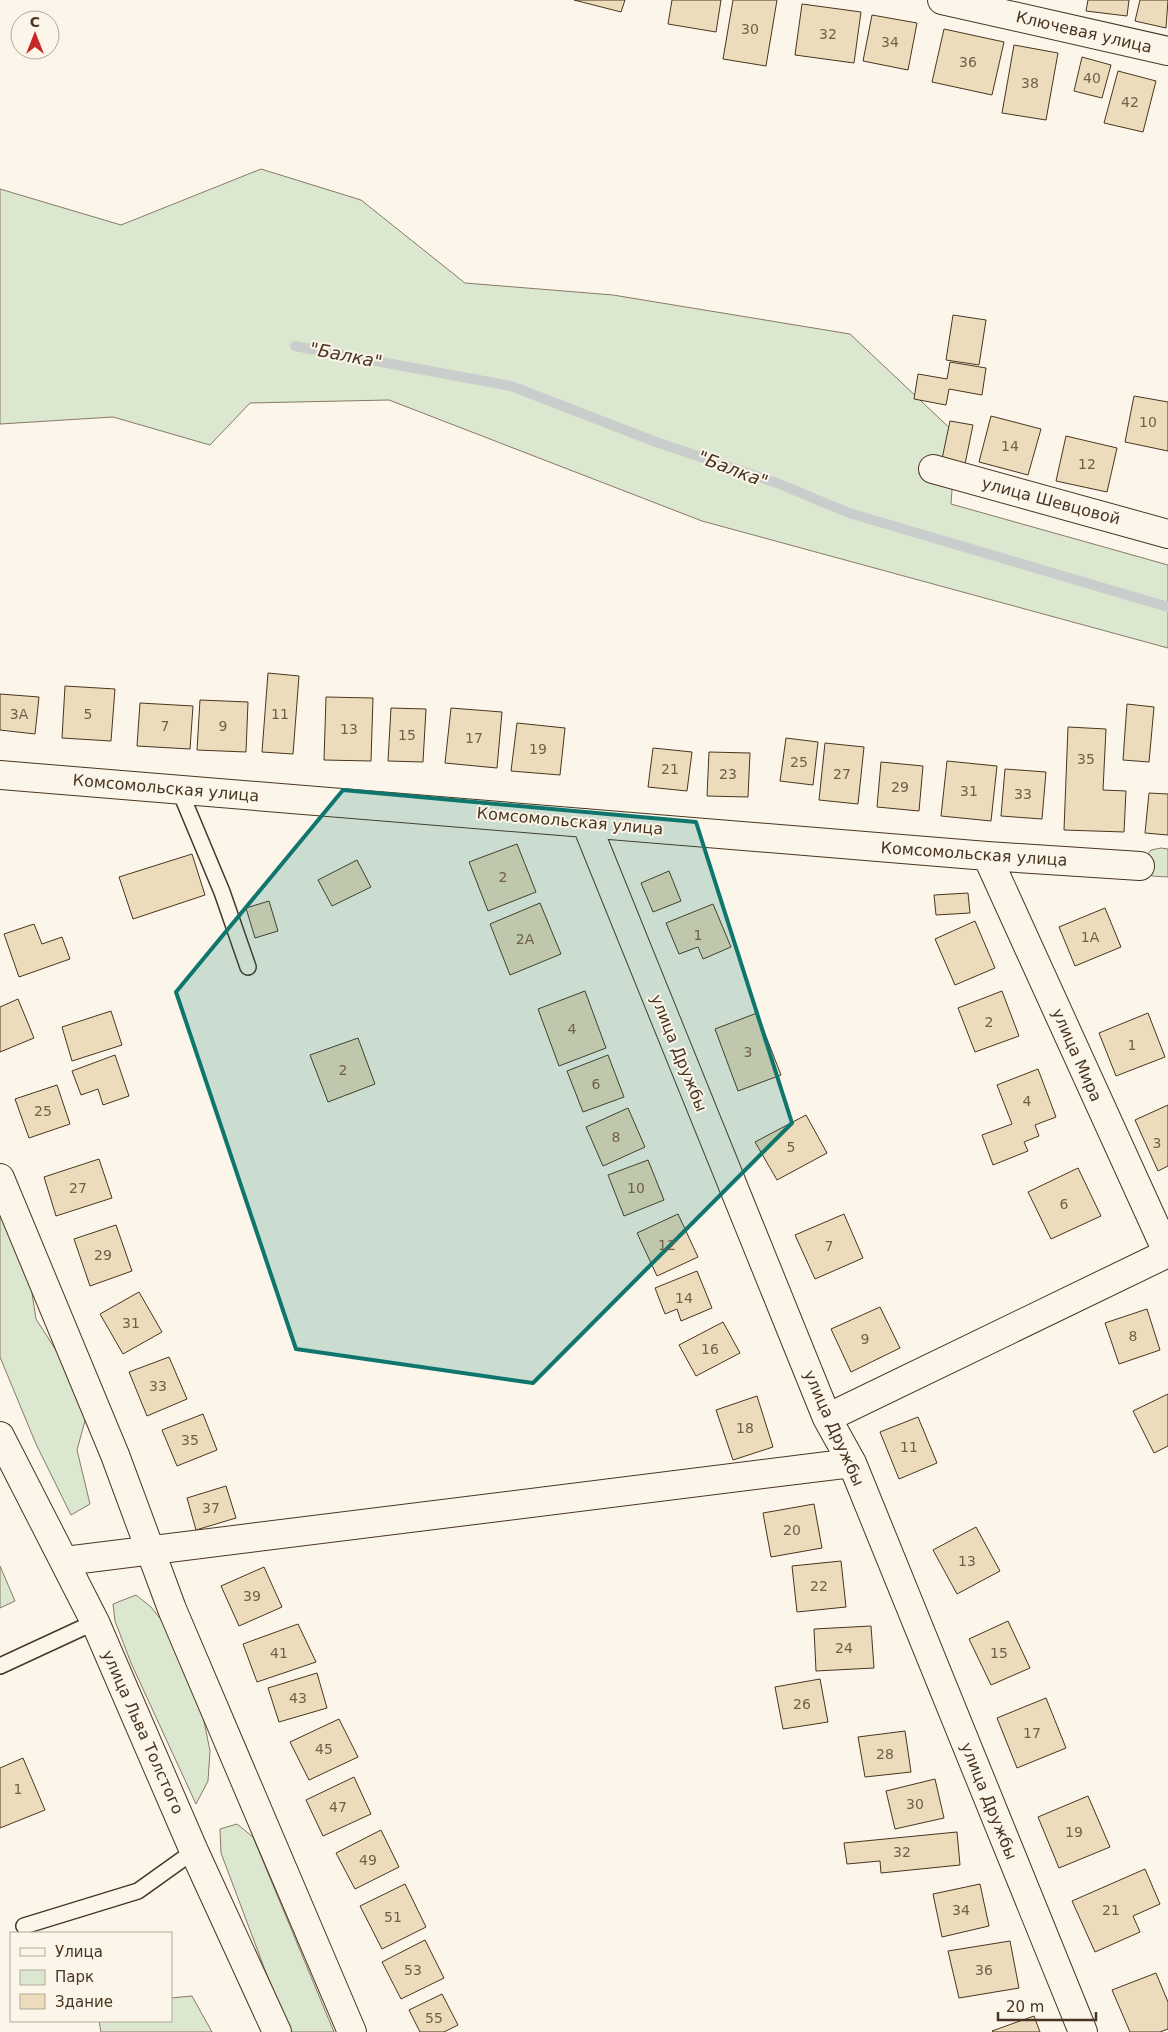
<svg xmlns="http://www.w3.org/2000/svg" width="1168" height="2032" font-family="'DejaVu Sans',sans-serif">
<style>
.green{fill:#dce7d0;stroke:#887966}
.lines{fill:none;stroke-linecap:round;stroke-linejoin:round}
.stream{stroke:#c9cecd;stroke-width:10}
.building{fill:#ecdcbc;stroke:#4a3520}
.lane-casing{stroke:#4a3520;stroke-width:18}
.street-casing{stroke:#4a3520;stroke-width:30}
.secondary-casing{stroke:#4a3520;stroke-width:30}
.lane{stroke:#fbf6e9;stroke-width:15}
.street{stroke:#fbf6e9;stroke-width:28}
.secondary{stroke:#fbf6e9;stroke-width:28}
.marked{fill:#0f766e;fill-opacity:0.2;stroke:#0f766e;stroke-width:4;stroke-linejoin:round}
.labels{text-anchor:middle;dominant-baseline:central;stroke-width:4;stroke-linejoin:round;paint-order:stroke}
.number-label{font-size:14px;fill:#725f47}
.street-label{font-size:16px;fill:#4a3520;stroke:#fbf6e9}
.water-label{font-size:18px;font-style:italic;fill:#4a3520;stroke:#fbf6e9}
</style>
<rect width="100%" height="100%" fill="#fbf6e9"/>
<path class="green" d="M 261,169 L 361,200 L 465,283 L 613,295 L 850,334 L 956,434 L 951,504 L 1168,565 L 1168,648 L 702,521 L 389,400 L 250,403 L 210,445 L 113,417 L 0,424 L 0,189 L 121,225 Z
M 1161,848 L 1168,849 L 1168,877 L 1152,876 L 1146,872 L 1147,856 L 1151,850 Z
M 0,1200 L 26,1254 L 36,1319 L 61,1358 L 86,1417 L 77,1450 L 90,1504 L 71,1515 L 36,1444 L 0,1357 Z
M 0,1566 L 15,1601 L 0,1608 Z
M 136,1595 L 151,1607 L 174,1636 L 204,1721 L 210,1751 L 208,1781 L 196,1804 L 131,1663 L 115,1621 L 113,1604 Z
M 237,1824 L 253,1837 L 334,2032 L 291,2032 L 265,1970 L 221,1853 L 220,1829 Z
M 192,1996 L 212,2032 L 101,2032 L 99,2021 L 171,2021 L 171,1998 Z"/>
<g class="lines">
<path class="stream" d="M 295,346 L 511,386 L 656,442 L 777,483 L 849,513 L 1168,607"/>
</g>
<path class="building" d="M 574,0 L 625,0 L 621,12 Z
M 672,0 L 721,0 L 716,32 L 668,24 Z
M 733,0 L 777,0 L 766,66 L 723,59 Z
M 1088,0 L 1129,0 L 1127,16 L 1086,11 Z
M 1140,0 L 1168,0 L 1166,28 L 1135,21 Z
M 802,4 L 861,12 L 854,63 L 795,55 Z
M 872,15 L 917,23 L 908,70 L 863,61 Z
M 944,29 L 1004,42 L 992,95 L 932,82 Z
M 1014,45 L 1058,53 L 1046,120 L 1002,113 Z
M 1082,57 L 1111,65 L 1102,98 L 1074,91 Z
M 1118,71 L 1156,81 L 1143,132 L 1104,123 Z
M 953,315 L 986,320 L 979,365 L 946,360 Z
M 950,362 L 986,368 L 982,395 L 949,389 L 946,405 L 914,399 L 918,374 L 947,379 Z
M 1134,396 L 1168,402 L 1168,451 L 1125,442 Z
M 991,416 L 1041,429 L 1028,475 L 979,462 Z
M 950,421 L 973,425 L 965,464 L 942,459 Z
M 1066,436 L 1117,448 L 1107,492 L 1056,481 Z
M 268,673 L 299,676 L 293,754 L 262,752 Z
M 65,686 L 115,689 L 111,741 L 62,738 Z
M 0,694 L 39,697 L 35,734 L 0,730 Z
M 326,697 L 373,698 L 371,761 L 324,760 Z
M 200,700 L 248,702 L 246,752 L 197,750 Z
M 140,703 L 193,706 L 190,749 L 137,746 Z
M 1127,704 L 1154,707 L 1149,762 L 1123,760 Z
M 391,708 L 426,709 L 423,762 L 388,761 Z
M 451,708 L 502,712 L 497,768 L 445,763 Z
M 517,723 L 565,728 L 560,775 L 511,771 Z
M 1068,727 L 1106,729 L 1103,790 L 1126,791 L 1124,832 L 1064,830 Z
M 786,738 L 818,742 L 813,785 L 780,781 Z
M 825,743 L 864,747 L 858,804 L 819,800 Z
M 653,748 L 692,752 L 687,791 L 648,787 Z
M 709,752 L 750,753 L 748,797 L 707,796 Z
M 947,761 L 997,766 L 991,821 L 941,816 Z
M 881,762 L 923,766 L 919,811 L 877,807 Z
M 1005,769 L 1046,772 L 1042,819 L 1001,816 Z
M 1149,793 L 1168,794 L 1168,835 L 1145,833 Z
M 517,844 L 536,892 L 488,911 L 469,862 Z
M 192,854 L 205,895 L 133,919 L 119,877 Z
M 357,860 L 371,887 L 332,906 L 318,880 Z
M 669,871 L 681,901 L 653,912 L 641,883 Z
M 968,893 L 970,913 L 936,915 L 934,895 Z
M 269,901 L 278,931 L 255,938 L 246,908 Z
M 540,903 L 561,954 L 510,975 L 490,924 Z
M 713,904 L 731,947 L 703,959 L 698,947 L 679,954 L 666,923 Z
M 1105,908 L 1121,947 L 1075,966 L 1059,927 Z
M 975,921 L 995,968 L 955,985 L 935,939 Z
M 34,924 L 42,944 L 62,937 L 70,959 L 19,977 L 4,934 Z
M 585,991 L 606,1048 L 559,1066 L 538,1009 Z
M 1002,991 L 1019,1036 L 975,1052 L 958,1008 Z
M 18,999 L 34,1038 L 0,1052 L 0,1007 Z
M 111,1011 L 122,1045 L 72,1061 L 62,1027 Z
M 757,1013 L 781,1075 L 738,1091 L 715,1029 Z
M 1148,1013 L 1165,1057 L 1116,1076 L 1099,1033 Z
M 358,1038 L 375,1084 L 328,1102 L 310,1055 Z
M 115,1055 L 129,1096 L 103,1105 L 98,1089 L 81,1095 L 72,1071 Z
M 608,1055 L 624,1097 L 583,1112 L 567,1071 Z
M 1038,1069 L 1056,1117 L 1035,1125 L 1039,1136 L 1024,1142 L 1028,1151 L 993,1165 L 982,1135 L 1012,1124 L 997,1085 Z
M 57,1085 L 70,1124 L 29,1138 L 15,1099 Z
M 1168,1105 L 1168,1166 L 1158,1171 L 1135,1120 Z
M 628,1108 L 645,1147 L 603,1166 L 586,1127 Z
M 806,1115 L 827,1153 L 777,1180 L 755,1142 Z
M 99,1159 L 112,1198 L 56,1216 L 44,1177 Z
M 648,1160 L 664,1200 L 624,1216 L 608,1175 Z
M 1078,1168 L 1101,1216 L 1051,1239 L 1028,1192 Z
M 678,1214 L 698,1257 L 657,1276 L 637,1233 Z
M 844,1214 L 863,1258 L 815,1279 L 795,1235 Z
M 116,1225 L 132,1271 L 90,1286 L 74,1239 Z
M 697,1271 L 712,1308 L 681,1321 L 677,1309 L 665,1314 L 655,1288 Z
M 139,1292 L 162,1332 L 123,1354 L 100,1314 Z
M 880,1307 L 900,1348 L 851,1372 L 831,1329 Z
M 1147,1309 L 1160,1350 L 1119,1364 L 1105,1323 Z
M 723,1322 L 740,1353 L 696,1376 L 679,1345 Z
M 169,1357 L 187,1399 L 147,1416 L 129,1372 Z
M 1168,1394 L 1168,1446 L 1154,1453 L 1133,1411 Z
M 757,1396 L 773,1447 L 733,1460 L 716,1410 Z
M 203,1414 L 217,1450 L 177,1466 L 162,1430 Z
M 918,1417 L 937,1463 L 899,1479 L 880,1432 Z
M 226,1486 L 236,1518 L 196,1530 L 187,1498 Z
M 814,1504 L 822,1548 L 771,1557 L 763,1513 Z
M 976,1527 L 1000,1571 L 957,1594 L 933,1550 Z
M 841,1561 L 846,1607 L 797,1612 L 792,1566 Z
M 264,1567 L 282,1607 L 239,1626 L 221,1586 Z
M 1008,1621 L 1030,1668 L 991,1685 L 969,1639 Z
M 298,1624 L 316,1662 L 257,1682 L 243,1644 Z
M 871,1626 L 874,1668 L 816,1671 L 814,1629 Z
M 317,1673 L 327,1708 L 279,1722 L 268,1688 Z
M 820,1679 L 828,1722 L 783,1729 L 775,1687 Z
M 1046,1698 L 1066,1748 L 1017,1768 L 997,1718 Z
M 339,1719 L 358,1757 L 309,1780 L 290,1742 Z
M 905,1731 L 911,1772 L 865,1777 L 858,1737 Z
M 23,1758 L 45,1810 L 0,1828 L 0,1768 Z
M 354,1777 L 371,1814 L 323,1836 L 306,1800 Z
M 935,1779 L 944,1818 L 895,1829 L 886,1791 Z
M 1088,1796 L 1110,1847 L 1059,1868 L 1038,1817 Z
M 381,1830 L 399,1867 L 355,1889 L 336,1853 Z
M 957,1832 L 960,1865 L 881,1873 L 880,1861 L 847,1864 L 844,1843 Z
M 1145,1869 L 1160,1904 L 1133,1916 L 1140,1932 L 1095,1952 L 1072,1901 Z
M 405,1884 L 426,1927 L 382,1949 L 360,1906 Z
M 980,1884 L 989,1926 L 942,1937 L 933,1894 Z
M 425,1940 L 444,1978 L 401,1999 L 382,1962 Z
M 1010,1941 L 1019,1988 L 959,1998 L 948,1951 Z
M 1156,1973 L 1168,2002 L 1168,2029 L 1160,2032 L 1130,2032 L 1112,1990 Z
M 442,1994 L 458,2025 L 444,2032 L 420,2032 L 409,2010 Z
M 1034,2016 L 1040,2032 L 993,2032 L 992,2031 Z"/>
<g class="lines">
<defs>
<path id="lane" d="M 179,789 L 222,892 L 248,967
M 0,1666 L 95,1622
M 24,1926 L 138,1891 L 194,1851"/>
<path id="street" d="M 942,0 L 1168,51
M 933,469 L 1168,534
M 0,775 L 987,856 L 1140,866
M 586,823 L 827,1418 L 852,1463 L 1083,2032
M 987,856 L 1168,1254
M 0,1178 L 115,1455 L 172,1609 L 352,2032
M 827,1418 L 1168,1253
M 65,1561 L 852,1463"/>
<path id="secondary" d="M 0,1436 L 95,1622 L 194,1851 L 277,2032"/>
</defs>
<use href="#lane" class="lane-casing"/>
<use href="#street" class="street-casing"/>
<use href="#secondary" class="secondary-casing"/>
<use href="#lane" class="lane"/>
<use href="#street" class="street"/>
<use href="#secondary" class="secondary"/>
</g>
<path class="marked" d="M 343,790 L 696,822 L 792,1123 L 533,1383 L 296,1349 L 176,992 Z"/>
<g class="labels">
<g class="number-label">
<text x="750" y="29">30</text>
<text x="828" y="34">32</text>
<text x="890" y="42">34</text>
<text x="968" y="62">36</text>
<text x="1092" y="78">40</text>
<text x="1030" y="83">38</text>
<text x="1130" y="102">42</text>
<text x="1148" y="422">10</text>
<text x="1010" y="446">14</text>
<text x="1087" y="464">12</text>
<text x="19" y="714">3А</text>
<text x="88" y="714">5</text>
<text x="280" y="714">11</text>
<text x="165" y="726">7</text>
<text x="223" y="726">9</text>
<text x="349" y="729">13</text>
<text x="407" y="735">15</text>
<text x="474" y="738">17</text>
<text x="538" y="749">19</text>
<text x="1086" y="759">35</text>
<text x="799" y="762">25</text>
<text x="670" y="769">21</text>
<text x="728" y="774">23</text>
<text x="842" y="774">27</text>
<text x="900" y="787">29</text>
<text x="969" y="791">31</text>
<text x="1023" y="794">33</text>
<text x="503" y="877">2</text>
<text x="698" y="935">1</text>
<text x="1090" y="937">1А</text>
<text x="525" y="939">2А</text>
<text x="989" y="1022">2</text>
<text x="572" y="1029">4</text>
<text x="1132" y="1045">1</text>
<text x="748" y="1052">3</text>
<text x="343" y="1070">2</text>
<text x="596" y="1084">6</text>
<text x="1027" y="1101">4</text>
<text x="43" y="1111">25</text>
<text x="616" y="1137">8</text>
<text x="1157" y="1143">3</text>
<text x="791" y="1147">5</text>
<text x="78" y="1188">27</text>
<text x="636" y="1188">10</text>
<text x="1064" y="1204">6</text>
<text x="667" y="1245">12</text>
<text x="829" y="1246">7</text>
<text x="103" y="1255">29</text>
<text x="684" y="1298">14</text>
<text x="131" y="1323">31</text>
<text x="1133" y="1336">8</text>
<text x="865" y="1339">9</text>
<text x="710" y="1349">16</text>
<text x="158" y="1386">33</text>
<text x="745" y="1428">18</text>
<text x="190" y="1440">35</text>
<text x="909" y="1447">11</text>
<text x="211" y="1508">37</text>
<text x="792" y="1530">20</text>
<text x="967" y="1561">13</text>
<text x="819" y="1586">22</text>
<text x="252" y="1596">39</text>
<text x="844" y="1648">24</text>
<text x="279" y="1653">41</text>
<text x="999" y="1653">15</text>
<text x="298" y="1698">43</text>
<text x="802" y="1704">26</text>
<text x="1032" y="1733">17</text>
<text x="324" y="1749">45</text>
<text x="885" y="1754">28</text>
<text x="18" y="1789">1</text>
<text x="915" y="1804">30</text>
<text x="338" y="1807">47</text>
<text x="1074" y="1832">19</text>
<text x="902" y="1852">32</text>
<text x="368" y="1860">49</text>
<text x="961" y="1910">34</text>
<text x="1111" y="1910">21</text>
<text x="393" y="1917">51</text>
<text x="413" y="1970">53</text>
<text x="984" y="1970">36</text>
<text x="434" y="2018">55</text>
</g>
<g class="street-label">
<text transform="translate(1084 32) rotate(13)">Ключевая улица</text>
<text transform="translate(1051 501) rotate(15)">улица Шевцовой</text>
<text transform="translate(166 788) rotate(5)">Комсомольская улица</text>
<text transform="translate(570 821) rotate(5)">Комсомольская улица</text>
<text transform="translate(974 854) rotate(4)">Комсомольская улица</text>
<text transform="translate(679 1053) rotate(68)">улица Дружбы</text>
<text transform="translate(1077 1055) rotate(66)">улица Мира</text>
<text transform="translate(834 1428) rotate(66)">улица Дружбы</text>
<text transform="translate(143 1732) rotate(66)">улица Льва Толстого</text>
<text transform="translate(989 1801) rotate(68)">улица Дружбы</text>
</g>
<g class="water-label">
<text transform="translate(346 355) rotate(11)">"Балка"</text>
<text transform="translate(733 469) rotate(21)">"Балка"</text>
</g>
</g>
<rect x="10" y="1932" width="162" height="90" fill="#fbf6e9" stroke="#b4a999"/>
<rect x="20" y="1948" width="25" height="8" fill="#fbf6e9" stroke="#b4a999"/>
<text x="55" y="1957" font-size="15" fill="#4a3520">Улица</text>
<rect x="20" y="1970" width="25" height="15" fill="#dce7d0" stroke="#b4a999"/>
<text x="55" y="1982" font-size="15" fill="#4a3520">Парк</text>
<rect x="20" y="1994" width="25" height="15" fill="#ecdcbc" stroke="#b4a999"/>
<text x="55" y="2007" font-size="15" fill="#4a3520">Здание</text>
<g transform="translate(35 35)"><circle r="24" fill="#fbf6e9" stroke="#b4a999"/>
<path d="M0-4L9 19L0 12L-9 19Z" fill="#c62828"/>
<text y="-8" font-size="14" font-weight="bold" text-anchor="middle" fill="#4a3520">С</text>
</g>
<path d="M998 2012v8h98v-8" fill="none" stroke="#4a3520" stroke-width="2.5"/>
<text x="1006" y="2012" font-size="15" fill="#4a3520" stroke="#fbf6e9" stroke-width="4" paint-order="stroke">20 m</text>
</svg>
